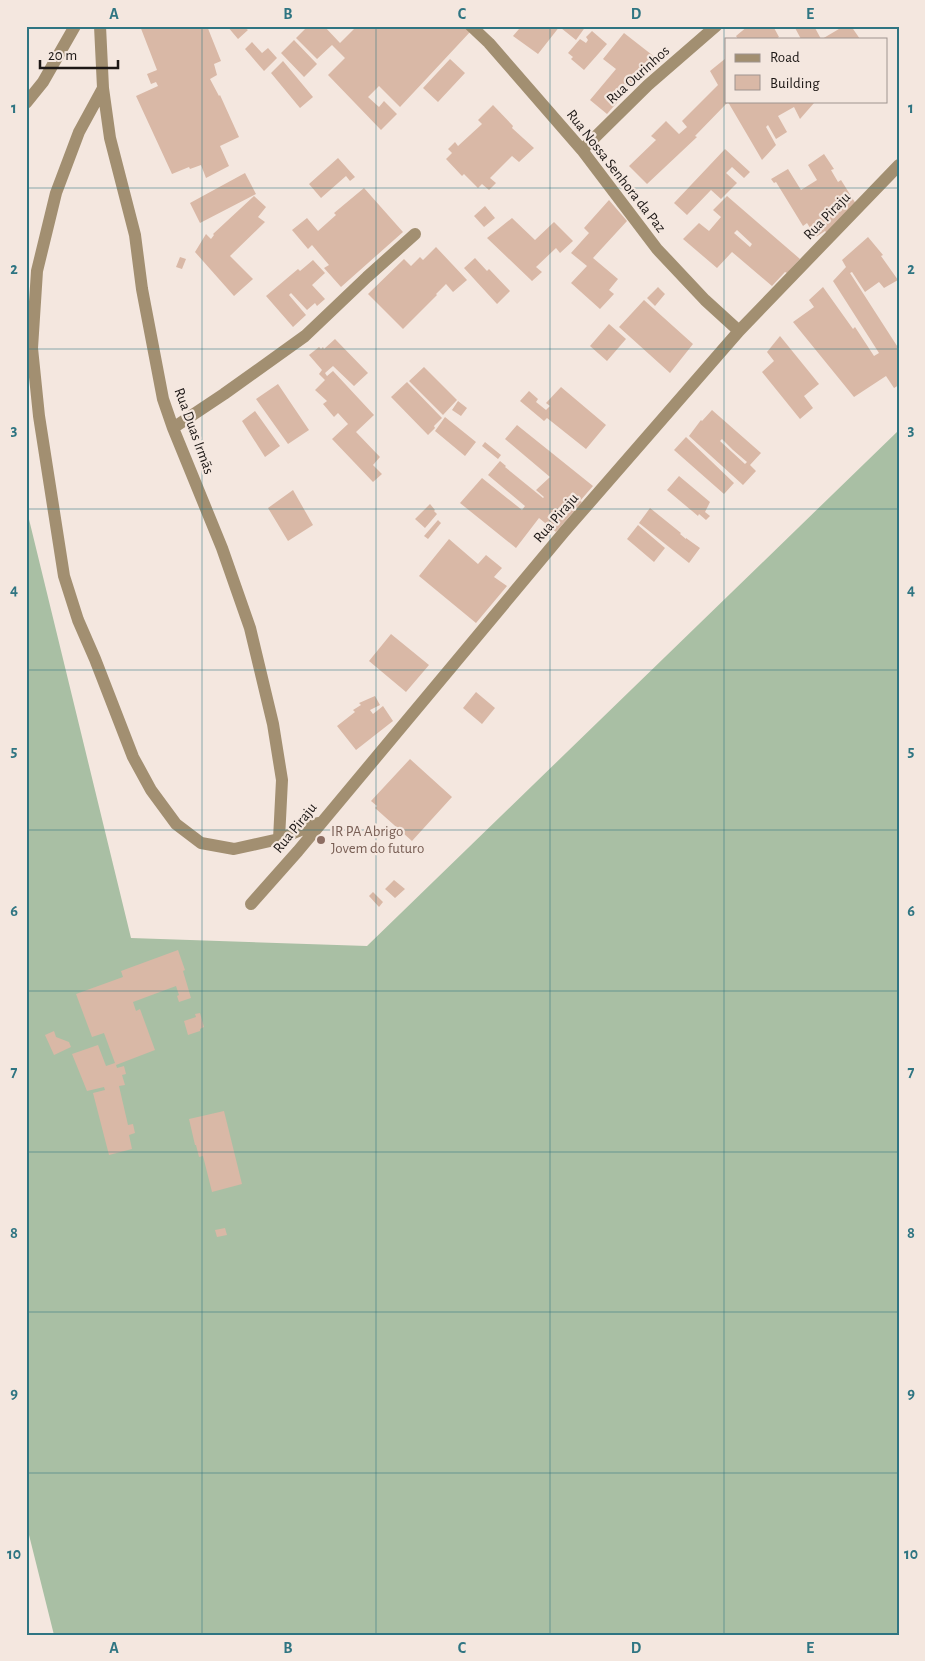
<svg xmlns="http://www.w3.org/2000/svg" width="925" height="1661" font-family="'Alegreya Sans',sans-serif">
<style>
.forest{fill:#a9bfa4}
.building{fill:#d9b8a6;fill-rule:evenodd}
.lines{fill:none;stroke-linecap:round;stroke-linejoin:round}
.minor{stroke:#a28f71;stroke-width:12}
.grid{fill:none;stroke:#2f7582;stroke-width:1;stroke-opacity:0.55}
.education-dot{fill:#8d6e63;stroke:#f4e7df;stroke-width:2}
.labels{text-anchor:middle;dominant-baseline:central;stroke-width:4.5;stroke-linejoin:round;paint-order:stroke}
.street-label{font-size:15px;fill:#1d1816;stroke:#f4e7df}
.education-label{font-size:15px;fill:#785e54;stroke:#f4e7df;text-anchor:start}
.neatline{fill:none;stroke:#2f7582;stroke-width:2}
.grid-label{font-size:16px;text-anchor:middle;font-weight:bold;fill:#2f7582}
</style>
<rect width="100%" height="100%" fill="#f4e7df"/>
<path class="forest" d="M 899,430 L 899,1635 L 54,1635 L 26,1523 L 26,507 L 131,938 L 367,946 Z"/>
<path class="building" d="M 140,26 L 207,26 L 221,61 L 214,64 L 217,75 L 210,79 L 219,96 L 220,95 L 239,137 L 220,146 L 229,166 L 206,178 L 201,165 L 190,169 L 189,167 L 172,174 L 136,96 L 158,86 L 156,82 L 151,84 L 147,74 L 157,70 Z
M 227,26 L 247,26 L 245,28 L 248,30 L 238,39 Z
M 308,26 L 324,26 L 340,43 L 357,26 L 464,26 L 470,32 L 400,107 L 379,86 L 368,97 L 379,107 L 384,101 L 397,114 L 381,130 L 328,75 L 345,58 L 332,45 L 317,59 L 296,38 Z
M 516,26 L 560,26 L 538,54 L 513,36 L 519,29 Z
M 562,26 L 586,26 L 576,40 L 561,28 Z
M 748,26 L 773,26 L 779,37 L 776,39 L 738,39 L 736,36 Z
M 794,26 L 814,26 L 821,39 L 801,39 Z
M 844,26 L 851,26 L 860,39 L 822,39 Z
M 592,31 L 607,44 L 584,70 L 571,59 L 573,57 L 568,53 L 580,39 L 586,43 L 588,40 L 586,37 Z
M 624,33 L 656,58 L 607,114 L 590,100 L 616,69 L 603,59 Z
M 294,40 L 317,64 L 304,77 L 281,53 Z
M 252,42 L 262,53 L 268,48 L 277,58 L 264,71 L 245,49 Z
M 726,58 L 726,101 L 813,101 L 814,103 L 800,119 L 794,107 L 778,116 L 787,132 L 776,139 L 768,125 L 766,127 L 776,145 L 762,160 L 728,102 L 695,136 L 697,137 L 647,184 L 629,166 L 656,140 L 651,136 L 666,121 L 679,134 L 687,127 L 682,121 L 718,85 L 710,71 Z
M 450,59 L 465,73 L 438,102 L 423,88 Z
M 283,61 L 313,97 L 300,108 L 271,73 Z
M 493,105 L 513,126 L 512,128 L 534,148 L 519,162 L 512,156 L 490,178 L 496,183 L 489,190 L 482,184 L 478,188 L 464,174 L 462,176 L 446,159 L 452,153 L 448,149 L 455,142 L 458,146 L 482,124 L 478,120 Z
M 725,149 L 750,172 L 744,178 L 732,167 L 726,173 L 737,183 L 721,199 L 711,190 L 687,215 L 674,203 Z
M 824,154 L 834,169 L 831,170 L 838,182 L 841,180 L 856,204 L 827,233 L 825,231 L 816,237 L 807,223 L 803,226 L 776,182 L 774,183 L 771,179 L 788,169 L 801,190 L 817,180 L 808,165 Z
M 338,158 L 355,177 L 350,181 L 346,176 L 321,198 L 309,184 Z
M 245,173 L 256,194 L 200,223 L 190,203 Z
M 364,188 L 403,232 L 341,287 L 324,268 L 329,265 L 312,245 L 308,249 L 292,230 L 307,218 L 318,231 L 336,215 L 334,213 Z
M 254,196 L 266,207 L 258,217 L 265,222 L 230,256 L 253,279 L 234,296 L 195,252 L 206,234 L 211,239 L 214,235 L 213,234 Z
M 727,196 L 800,259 L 787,273 L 785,272 L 772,286 L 732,252 L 717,268 L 683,239 L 699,223 L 709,231 L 721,217 L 713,210 ZM 737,230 L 752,244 L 750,247 L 734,233 Z
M 609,200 L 627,221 L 593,258 L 618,279 L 609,290 L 614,294 L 600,309 L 571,283 L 587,266 L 571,253 L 589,233 L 584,228 Z
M 485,206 L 495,218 L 484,227 L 474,216 Z
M 512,218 L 535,240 L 554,222 L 573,241 L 560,253 L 556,248 L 536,267 L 542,272 L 532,281 L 487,238 Z
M 868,237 L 883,255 L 881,256 L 898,280 L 884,288 L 879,282 L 865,292 L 852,272 L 850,273 L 899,349 L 899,385 L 894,388 L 886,376 L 854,397 L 793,322 L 814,307 L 809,300 L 823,287 L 853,329 L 855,327 L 874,356 L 879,353 L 833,281 L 846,267 L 842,260 Z
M 436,247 L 467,280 L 453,292 L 446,284 L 436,294 L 437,295 L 403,329 L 368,294 L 404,259 L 411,266 L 420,257 L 423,260 Z
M 180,257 L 186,259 L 182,269 L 176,267 Z
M 475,258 L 487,271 L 489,269 L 510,291 L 497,304 L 464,268 Z
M 313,260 L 325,273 L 312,285 L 325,299 L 317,306 L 315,303 L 307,310 L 291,293 L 289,295 L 306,315 L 293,327 L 266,296 L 298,269 L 300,271 Z
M 658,287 L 665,294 L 655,306 L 647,298 Z
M 644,300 L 693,344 L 670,373 L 619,327 Z
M 609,324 L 626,339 L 607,361 L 590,346 Z
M 780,336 L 819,384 L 804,396 L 813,408 L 800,419 L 762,372 L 774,361 L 767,352 Z
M 335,339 L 368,373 L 354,386 L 333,366 L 325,373 L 327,376 L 333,371 L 374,415 L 356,432 L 380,457 L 373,465 L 382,474 L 373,482 L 332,439 L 348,424 L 338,413 L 334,417 L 323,404 L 327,401 L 315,390 L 325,380 L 319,374 L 322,370 L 309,355 L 319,347 L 321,349 L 323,347 L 324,349 Z
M 424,367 L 457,400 L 443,415 L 409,381 Z
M 407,382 L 442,418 L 434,426 L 435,428 L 428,435 L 391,397 Z
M 278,384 L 309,430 L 288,444 L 256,399 Z
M 561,387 L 606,425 L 586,449 L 547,418 L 544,421 L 520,401 L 529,391 L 538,399 L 536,402 L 546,410 L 550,406 L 546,403 Z
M 458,401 L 467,408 L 461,416 L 452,410 Z
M 712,410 L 761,453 L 750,465 L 756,471 L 743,485 L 689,436 L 701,420 L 702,421 ZM 722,439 L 733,450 L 747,462 L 745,464 L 720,441 Z
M 255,411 L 280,446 L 265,457 L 242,421 Z
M 445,417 L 476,442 L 465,456 L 435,431 Z
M 517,425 L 593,486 L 580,501 L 582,502 L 556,532 L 539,518 L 516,548 L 460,503 L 482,478 L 522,510 L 525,506 L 488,475 L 500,461 L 506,466 L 505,467 L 543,498 L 544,497 L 536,490 L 550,477 L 505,439 Z
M 686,437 L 734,483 L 724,494 L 674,450 Z
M 485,442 L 501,455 L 498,459 L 482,446 Z
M 679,476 L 710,502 L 705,512 L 710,516 L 706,520 L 699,514 L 698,516 L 667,490 Z
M 293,490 L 313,525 L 288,541 L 268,508 Z
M 430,504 L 435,510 L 434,511 L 437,514 L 425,528 L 415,519 Z
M 650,508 L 681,533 L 680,534 L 686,539 L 686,538 L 700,548 L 689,563 L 639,523 Z
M 438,520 L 441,523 L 428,539 L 424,536 Z
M 638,525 L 665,548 L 654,562 L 627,539 Z
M 449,539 L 478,564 L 486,555 L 502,568 L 494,577 L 507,586 L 476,623 L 419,576 Z
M 391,634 L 429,665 L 406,692 L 369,661 Z
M 476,692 L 495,708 L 482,724 L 463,708 Z
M 375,696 L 380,705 L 370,710 L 373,714 L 383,706 L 393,721 L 356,750 L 337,726 L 355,712 L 353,710 L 361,705 L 359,703 Z
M 410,759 L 452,797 L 412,841 L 375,808 L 377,806 L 371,801 Z
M 394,880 L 405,889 L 395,898 L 385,889 Z
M 373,892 L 383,902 L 379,907 L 369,896 Z
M 178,950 L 185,970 L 183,971 L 191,998 L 179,1002 L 177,996 L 179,995 L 176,986 L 133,1002 L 136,1011 L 140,1009 L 155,1050 L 116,1065 L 117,1068 L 124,1066 L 126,1074 L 122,1075 L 125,1085 L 119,1086 L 128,1125 L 133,1124 L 135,1133 L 129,1135 L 132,1149 L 109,1155 L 93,1093 L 105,1090 L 104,1087 L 87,1091 L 72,1054 L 98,1045 L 106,1066 L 115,1063 L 104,1033 L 92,1037 L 76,994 L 123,977 L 121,971 Z
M 200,1013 L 204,1027 L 200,1029 L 200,1031 L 188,1035 L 184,1021 L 196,1017 L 195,1014 Z
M 54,1031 L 56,1037 L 69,1042 L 71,1047 L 54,1055 L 45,1035 Z
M 224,1111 L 242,1184 L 212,1192 L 203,1156 L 199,1157 L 196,1145 L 195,1145 L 189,1119 Z
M 225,1228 L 227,1235 L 217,1237 L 215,1230 Z"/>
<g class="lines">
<path class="minor" d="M 100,26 L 103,88 L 110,138 L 135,235 L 142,289 L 163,399 L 173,428 L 222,548 L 250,628 L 273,724 L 282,780 L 279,839
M 471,26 L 489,43 L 582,150 L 657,249 L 705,300 L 739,331
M 103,88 L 79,132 L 56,193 L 37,271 L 32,348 L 39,416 L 64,576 L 78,620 L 95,659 L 133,757 L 151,790 L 176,824 L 201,843 L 234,849 L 279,839 L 318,823
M 26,103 L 43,82 L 75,26
M 582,150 L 648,85 L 716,26
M 173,428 L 224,394 L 305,336 L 367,277 L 415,234
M 251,904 L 298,851 L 564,532 L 739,331 L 899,165"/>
</g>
<path class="grid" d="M 202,26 L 202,1635M 376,26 L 376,1635M 550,26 L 550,1635M 724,26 L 724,1635M 26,188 L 899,188M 26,349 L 899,349M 26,509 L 899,509M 26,670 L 899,670M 26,830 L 899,830M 26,991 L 899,991M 26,1152 L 899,1152M 26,1312 L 899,1312M 26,1473 L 899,1473"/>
<circle class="education-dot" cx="321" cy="840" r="5"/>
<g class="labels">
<g class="street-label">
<text transform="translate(638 75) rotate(-42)">Rua Ourinhos</text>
<text transform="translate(616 171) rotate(52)">Rua Nossa Senhora da Paz</text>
<text transform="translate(827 216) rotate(-46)">Rua Piraju</text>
<text transform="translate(194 431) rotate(70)">Rua Duas Irmãs</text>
<text transform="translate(556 518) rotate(-49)">Rua Piraju</text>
<text transform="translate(295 828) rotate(-51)">Rua Piraju</text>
</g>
<g class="education-label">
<text x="331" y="831">IR PA Abrigo<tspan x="331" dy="17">Jovem do futuro</tspan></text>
</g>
</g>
<rect width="925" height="1661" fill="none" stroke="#f4e7df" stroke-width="55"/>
<rect x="725" y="38" width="162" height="65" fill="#f4e7df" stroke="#9e948f"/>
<rect x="735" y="54" width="25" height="8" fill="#a28f71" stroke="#9e948f"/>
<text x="770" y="62" font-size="15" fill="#1d1816">Road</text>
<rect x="735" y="75" width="25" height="15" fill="#d9b8a6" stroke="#9e948f"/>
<text x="770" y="88" font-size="15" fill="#1d1816">Building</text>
<path d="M40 60v8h78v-8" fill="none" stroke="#1d1816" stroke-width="2.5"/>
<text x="48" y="60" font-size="15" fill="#1d1816" stroke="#f4e7df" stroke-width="4" paint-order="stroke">20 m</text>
<rect x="28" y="28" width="870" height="1606" class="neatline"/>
<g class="grid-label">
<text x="114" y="19">A</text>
<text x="288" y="19">B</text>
<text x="462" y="19">C</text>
<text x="636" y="19">D</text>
<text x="810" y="19">E</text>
<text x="14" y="113">1</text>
<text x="911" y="113">1</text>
<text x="14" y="274">2</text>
<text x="911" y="274">2</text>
<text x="14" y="435">3</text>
<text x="911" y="435">3</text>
<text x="14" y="595">4</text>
<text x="911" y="595">4</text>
<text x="14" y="756">5</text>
<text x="911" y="756">5</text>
<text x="14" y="916">6</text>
<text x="911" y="916">6</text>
<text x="14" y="1077">7</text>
<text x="911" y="1077">7</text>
<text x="14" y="1238">8</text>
<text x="911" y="1238">8</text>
<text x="14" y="1398">9</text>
<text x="911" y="1398">9</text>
<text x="14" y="1559">10</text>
<text x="911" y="1559">10</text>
<text x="114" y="1653">A</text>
<text x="288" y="1653">B</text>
<text x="462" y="1653">C</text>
<text x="636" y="1653">D</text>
<text x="810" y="1653">E</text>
</g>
</svg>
